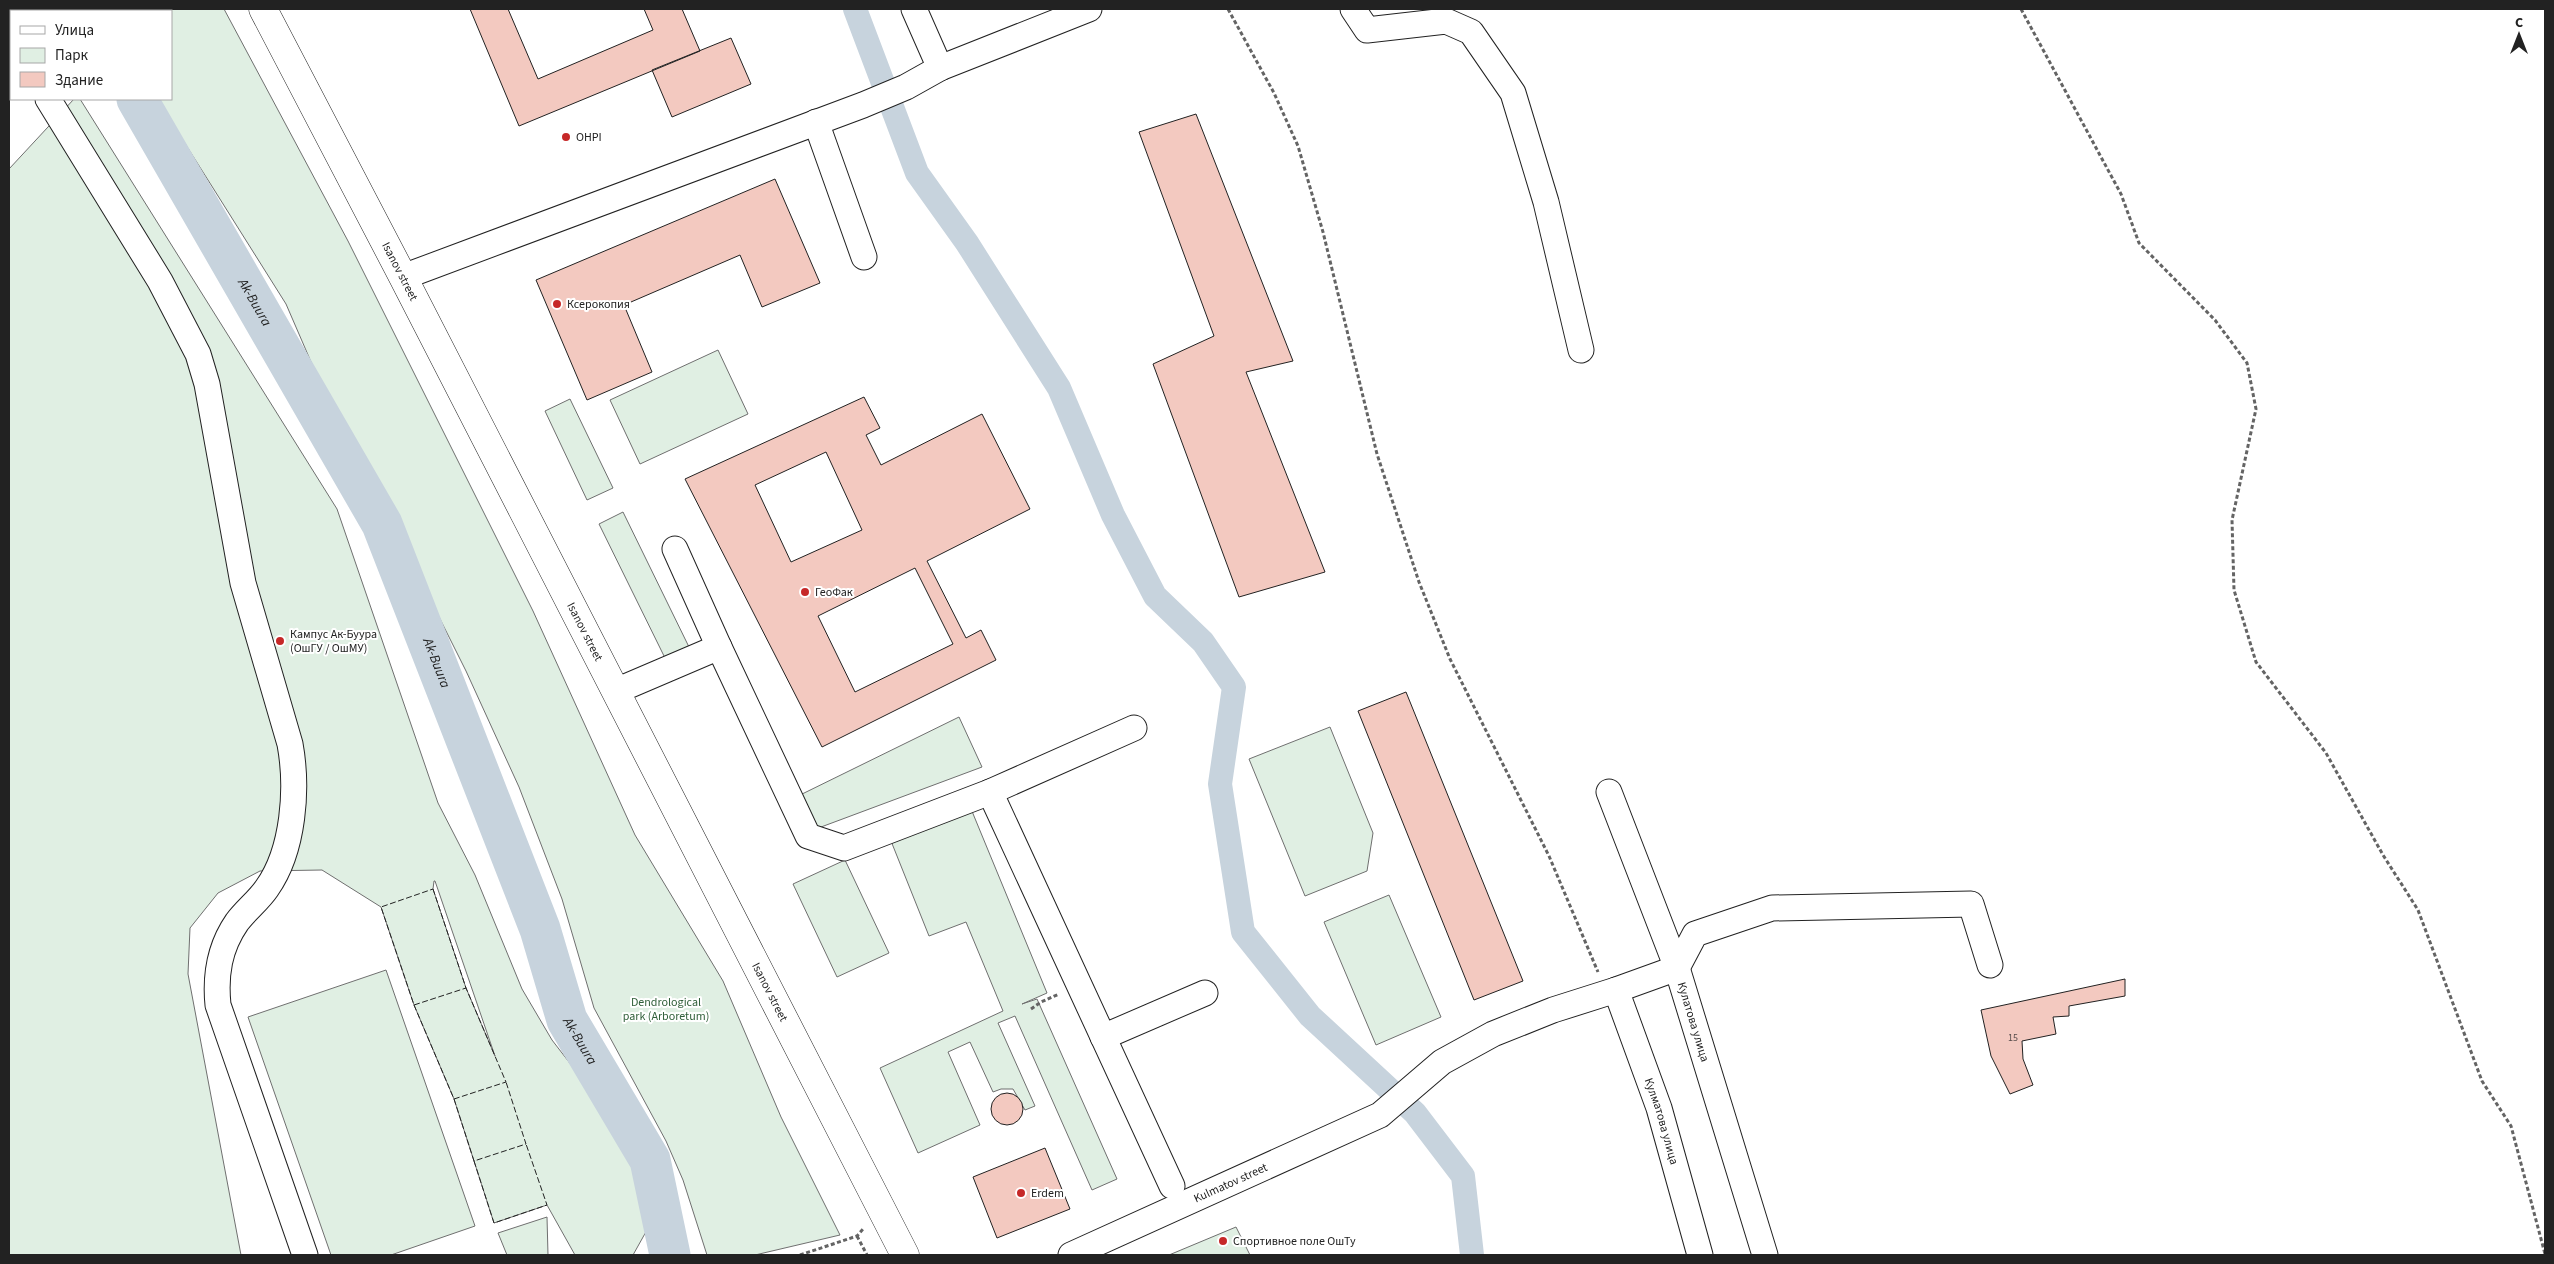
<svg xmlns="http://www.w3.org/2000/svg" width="2554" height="1264" font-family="'Source Sans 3',sans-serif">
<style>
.green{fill:#e0efe3;stroke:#6f6f6f;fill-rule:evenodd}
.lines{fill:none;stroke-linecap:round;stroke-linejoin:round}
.canal{stroke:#c7d3dd;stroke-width:24}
.river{stroke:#c7d3dd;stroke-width:41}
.building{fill:#f3c9c0;stroke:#222;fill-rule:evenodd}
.minor-casing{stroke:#222;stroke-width:27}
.major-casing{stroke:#222;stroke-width:29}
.path{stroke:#646464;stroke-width:3;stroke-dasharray:4 2.5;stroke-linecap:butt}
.minor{stroke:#fff;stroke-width:25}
.major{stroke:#fff;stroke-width:28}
.fence{stroke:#222;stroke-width:1;stroke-dasharray:6 2.5;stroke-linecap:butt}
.poi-dot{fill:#c62828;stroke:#fff;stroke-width:2}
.labels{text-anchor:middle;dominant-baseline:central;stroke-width:4;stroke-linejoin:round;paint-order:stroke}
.number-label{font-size:10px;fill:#564c4a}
.poi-label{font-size:12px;fill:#222;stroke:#fff;text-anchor:start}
.street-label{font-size:12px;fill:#222;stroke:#fff}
.park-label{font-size:12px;fill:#2f5e38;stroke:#fff}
.water-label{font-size:14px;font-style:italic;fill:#222;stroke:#fff}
</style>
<rect width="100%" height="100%" fill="#fff"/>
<path class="green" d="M 100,9 L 224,9 L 348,241 L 533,611 L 635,835 L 723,981 L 781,1117 L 840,1235 L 755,1255 L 707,1255 L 683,1180 L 666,1141 L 594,1008 L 562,899 L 519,787 L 466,671 L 407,553 L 353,459 L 286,304 L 157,99 L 171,99 L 171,11 L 101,11 Z
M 74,99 L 80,99 L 337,509 L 438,803 L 475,875 L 522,989 L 552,1040 L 629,1140 L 652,1221 L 633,1255 L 575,1255 L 547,1205 L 494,1223 L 454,1099 L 414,1005 L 381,907 L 322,870 L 260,871 L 218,893 L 190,928 L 188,974 L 241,1255 L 9,1255 L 9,169 ZM 434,881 L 435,881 L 495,1056 L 466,988 L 433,889 Z
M 718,350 L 748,414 L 640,464 L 610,400 Z
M 570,399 L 613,488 L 587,500 L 545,411 Z
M 623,512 L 689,647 L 665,658 L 599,524 Z
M 959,717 L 982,767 L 813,830 L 796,797 Z
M 1330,727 L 1373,833 L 1367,871 L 1305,896 L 1249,759 Z
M 969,804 L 1047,993 L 1022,1004 L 1037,999 L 1117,1179 L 1092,1190 L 1015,1016 L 998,1023 L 1035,1106 L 1025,1110 L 1013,1089 L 1001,1089 L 993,1092 L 970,1042 L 948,1052 L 980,1125 L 918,1153 L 880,1068 L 1003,1011 L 966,922 L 929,936 L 889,836 Z
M 845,860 L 889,953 L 837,977 L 793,884 Z
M 1389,895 L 1441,1017 L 1376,1045 L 1324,922 Z
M 386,970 L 475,1226 L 391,1255 L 331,1255 L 248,1017 Z
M 547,1217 L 548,1255 L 507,1255 L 498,1233 Z
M 1236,1227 L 1250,1255 L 1169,1255 Z"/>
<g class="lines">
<path class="canal" d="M 855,9 L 917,173 L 967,243 L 1059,388 L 1113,515 L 1155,596 L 1203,642 L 1234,687 L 1220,784 L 1243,932 L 1310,1016 L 1415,1113 L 1463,1176 L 1472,1255"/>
<g class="river">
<path d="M 89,9 L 90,11"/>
<path id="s1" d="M 137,99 L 382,524 L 540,929 L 567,1020 L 650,1160 L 670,1255"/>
</g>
</g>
<path class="building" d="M 470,9 L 508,9 L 538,79 L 653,30 L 644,9 L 682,9 L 700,51 L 519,126 Z
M 731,38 L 751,84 L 672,117 L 652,70 Z
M 1196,114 L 1293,361 L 1246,372 L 1325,572 L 1239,597 L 1153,364 L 1214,336 L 1139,132 Z
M 775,179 L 820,283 L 762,307 L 740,255 L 624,305 L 652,372 L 587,400 L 536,280 Z
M 864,397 L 880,428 L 866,435 L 881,465 L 982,414 L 1030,509 L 927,561 L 966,638 L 981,630 L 996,660 L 822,747 L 685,479 ZM 826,452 L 862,530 L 791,562 L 755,485 ZM 915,568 L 953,644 L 855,692 L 818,616 Z
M 1406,692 L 1523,981 L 1474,1000 L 1358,711 Z
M 2125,979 L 2125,996 L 2069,1006 L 2069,1016 L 2053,1017 L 2056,1034 L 2022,1041 L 2023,1059 L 2033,1085 L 2010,1094 L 1991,1056 L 1981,1010 Z
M991 1109a16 16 0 1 1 32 0a16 16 0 1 1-32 0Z
M 1045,1148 L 1070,1209 L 997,1238 L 973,1177 Z"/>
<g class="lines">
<defs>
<g id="minor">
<path d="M 914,9 L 940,68"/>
<path d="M 1353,9 L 1367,30 L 1446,21 L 1471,32 L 1513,93 L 1546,202 L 1581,350"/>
<path d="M 9,35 L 11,40"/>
<path d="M 48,99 L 160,281 L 198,354 L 207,384 L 243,583 L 290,744 C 298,788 294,850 267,888 C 259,900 246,910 237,922 C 219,948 215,975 218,1005 L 305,1255"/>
<path d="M 816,122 L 864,257"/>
<path d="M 403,277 L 863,105 L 906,87 L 940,68 L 1089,9"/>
<path d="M 675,549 L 719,647 L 808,836 L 844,848 L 990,792 L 1134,728"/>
<path d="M 616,691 L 719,647"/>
<path d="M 990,792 L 1172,1186"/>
<path id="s2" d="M 1609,792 L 1677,968 L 1765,1255"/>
<path id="s3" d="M 1616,990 L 1659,1108 L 1700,1255"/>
<path d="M 1103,1037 L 1205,993"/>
<path id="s4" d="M 1071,1255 L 1380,1115 L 1442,1062 L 1493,1034 L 1553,1010 L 1616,990 L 1677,968 L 1695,934 L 1772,908 L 1971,904 L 1990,965"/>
</g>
<g id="major">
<path id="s5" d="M 263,9 L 403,277 L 905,1255"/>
</g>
</defs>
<use href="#minor" class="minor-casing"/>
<use href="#major" class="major-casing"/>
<path class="path" d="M 1228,9 L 1274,93 L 1298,146 L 1323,232 L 1377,454 L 1419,582 L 1450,659 L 1549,856 L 1598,972
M 2021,9 L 2121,194 L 2139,243 L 2215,320 L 2247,363 L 2256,409 L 2232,520 L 2234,590 L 2256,662 L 2326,753 L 2383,855 L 2418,910 L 2482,1081 L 2511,1126 L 2545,1254
M 1031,1009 L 1041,1002 L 1059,994
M 857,1236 L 867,1255
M 800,1255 L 857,1236 L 863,1229"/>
<use href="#minor" class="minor"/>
<use href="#major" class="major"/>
<path class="fence" d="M 433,889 L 466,988 L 414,1005 L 381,907 Z
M 414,1005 L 454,1099 L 506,1082 L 466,988
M 454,1099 L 474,1161 L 526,1144 L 506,1082
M 474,1161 L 494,1223 L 547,1205 L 526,1144"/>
</g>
<g class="poi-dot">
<circle cx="566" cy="137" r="5"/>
<circle cx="557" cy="304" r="5"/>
<circle cx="805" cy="592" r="5"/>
<circle cx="280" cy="641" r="5"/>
<circle cx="1021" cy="1193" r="5"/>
<circle cx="1223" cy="1241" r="5"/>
</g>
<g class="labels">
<g class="number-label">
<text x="2013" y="1038">15</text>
</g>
<g class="poi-label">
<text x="576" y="137">OHPI</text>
<text x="567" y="304">Ксерокопия</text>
<text x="815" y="592">ГеоФак</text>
<text x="290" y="634">Кампус Ак-Буура<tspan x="290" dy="14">(ОшГУ / ОшМУ)</tspan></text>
<text x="1031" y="1193">Erdem</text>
<text x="1233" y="1241">Спортивное поле ОшТу</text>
</g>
<g class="street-label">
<text stroke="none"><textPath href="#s5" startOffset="296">Isanov street</textPath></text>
<text stroke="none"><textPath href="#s5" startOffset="701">Isanov street</textPath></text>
<text stroke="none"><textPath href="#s5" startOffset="1106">Isanov street</textPath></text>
<text stroke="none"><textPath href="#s2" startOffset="245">Кулатова улица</textPath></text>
<text stroke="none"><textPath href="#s3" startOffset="139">Кулматова улица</textPath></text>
<text stroke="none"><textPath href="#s4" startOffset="175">Kulmatov street</textPath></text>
</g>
<g class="park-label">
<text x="666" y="1002">Dendrological<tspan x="666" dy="14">park (Arboretum)</tspan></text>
</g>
<g class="water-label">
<text stroke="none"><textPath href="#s1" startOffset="235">Ak-Buura</textPath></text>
<text stroke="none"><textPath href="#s1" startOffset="640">Ak-Buura</textPath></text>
<text stroke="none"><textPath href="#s1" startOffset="1045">Ak-Buura</textPath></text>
</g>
</g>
<rect width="2554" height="1264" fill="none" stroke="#222222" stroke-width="20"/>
<rect x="10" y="10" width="162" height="90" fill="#ffffff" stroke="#a7a7a7"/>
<rect x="20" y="26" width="25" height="8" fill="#ffffff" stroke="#a7a7a7"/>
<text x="55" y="35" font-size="15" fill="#222222">Улица</text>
<rect x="20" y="48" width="25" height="15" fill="#e0efe3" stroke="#a7a7a7"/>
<text x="55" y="60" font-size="15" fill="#222222">Парк</text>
<rect x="20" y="72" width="25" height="15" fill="#f3c9c0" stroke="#a7a7a7"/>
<text x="55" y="85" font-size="15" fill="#222222">Здание</text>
<g transform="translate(2519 35)" stroke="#ffffff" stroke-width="4" paint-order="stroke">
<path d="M0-4L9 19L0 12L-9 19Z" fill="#222222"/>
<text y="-8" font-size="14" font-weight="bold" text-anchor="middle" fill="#222222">С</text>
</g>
</svg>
